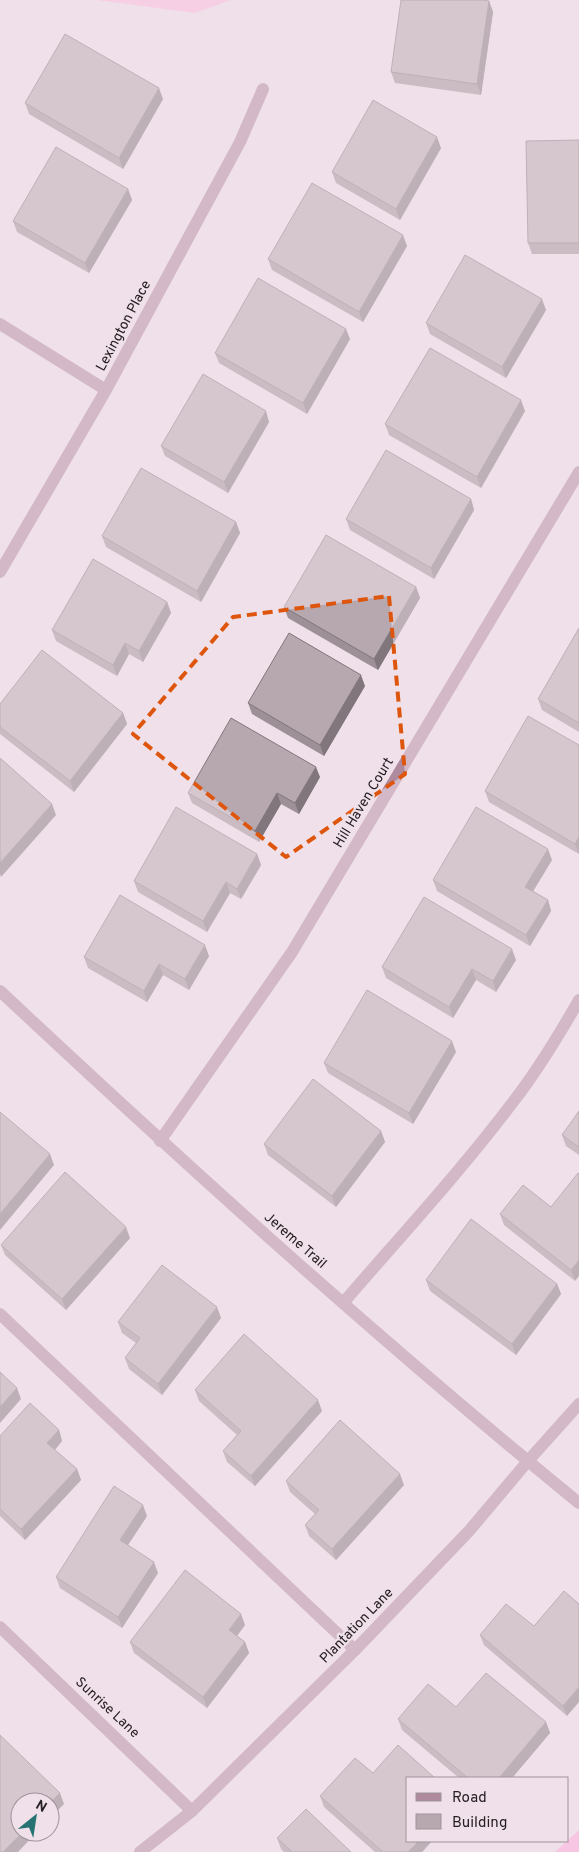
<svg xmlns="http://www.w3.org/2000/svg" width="579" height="1852" font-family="Overpass,sans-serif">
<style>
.green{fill:#fcbbdf}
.water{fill:#fea7d9}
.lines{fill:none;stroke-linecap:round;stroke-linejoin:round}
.service{stroke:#af8a9e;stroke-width:12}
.minor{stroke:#af8a9e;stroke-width:12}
.tertiary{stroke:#af8a9e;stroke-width:12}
.wall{fill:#9d9097}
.shaded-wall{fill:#80767b}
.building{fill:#b7a8b0;stroke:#80767b}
.marked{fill:none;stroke:#de560d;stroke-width:4;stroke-dasharray:10 6;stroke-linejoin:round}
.labels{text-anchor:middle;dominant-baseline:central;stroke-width:4.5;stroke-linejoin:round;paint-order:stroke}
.street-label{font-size:14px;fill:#262023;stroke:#f0e0e9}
</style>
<rect width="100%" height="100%" fill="#f0e0e9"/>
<path class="green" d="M 97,0 L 231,0 L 195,13 Z"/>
<path class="water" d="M 579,1830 L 579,1852 L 555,1852 Z"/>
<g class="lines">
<path class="service" d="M 343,1303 C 400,1237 460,1172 513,1102 C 538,1070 559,1035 579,1000
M 0,1314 L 355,1650"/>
<path class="minor" d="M 0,324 L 106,390
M 0,572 L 106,390 L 240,142 L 263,89
M 160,1141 L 292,952 L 579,472
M 0,1627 L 192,1811"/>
<path class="tertiary" d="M 0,991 C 188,1167 379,1340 579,1503
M 140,1852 L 192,1811 L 355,1650 L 469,1531 L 528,1461 L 579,1404"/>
</g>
<path class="wall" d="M 489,1 L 493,12 L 481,95 L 395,83 L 391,72 Z
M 163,99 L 123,169 L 29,114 L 25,103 Z
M 579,140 L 579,254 L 532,254 L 528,243 Z
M 441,148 L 400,220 L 336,183 L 332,172 Z
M 128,189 L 132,200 L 89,273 L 17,232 L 13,221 Z
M 407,246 L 363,322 L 272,270 L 268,259 Z
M 546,310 L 506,378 L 430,334 L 426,323 Z
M 350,339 L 307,414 L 219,363 L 215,353 Z
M 525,411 L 481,488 L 389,435 L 385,424 Z
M 269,422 L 228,493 L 165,456 L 161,446 Z
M 471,499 L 474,510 L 434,579 L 350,530 L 346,519 Z
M 236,522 L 240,533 L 201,602 L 106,547 L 102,536 Z
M 416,587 L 420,598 L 378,670 L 288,618 L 284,607 Z
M 167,602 L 171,613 L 143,662 L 129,654 L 117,676 L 56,641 L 52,630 Z
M 579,628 L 579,732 L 542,710 L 538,699 Z
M 365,686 L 324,756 L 252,714 L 248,703 Z
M 0,704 L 123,713 L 127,724 L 74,792 L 0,734 Z
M 579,745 L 579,854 L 489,802 L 485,791 Z
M 320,777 L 299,814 L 281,804 L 259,842 L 192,803 L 188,793 Z
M 257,854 L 261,865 L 241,899 L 230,893 L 207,932 L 138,892 L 134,881 Z
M 552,860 L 533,891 L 548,900 L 551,911 L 530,946 L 437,891 L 433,880 Z
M 209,956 L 189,990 L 163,975 L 147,1002 L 88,968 L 84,957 Z
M 516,960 L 496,992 L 476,980 L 453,1018 L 386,978 L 382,967 Z
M 456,1052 L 413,1124 L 328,1073 L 324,1063 Z
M 579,1111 L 579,1155 L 566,1146 L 562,1135 Z
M 381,1131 L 385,1142 L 336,1207 L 268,1155 L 264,1144 Z
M 551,1207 L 575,1281 L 504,1225 L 500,1214 Z
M 130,1238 L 66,1310 L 5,1255 L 1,1245 Z
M 426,1280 L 557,1284 L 561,1294 L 516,1355 L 430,1291 Z
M 221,1318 L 162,1395 L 129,1369 L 125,1358 L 136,1343 L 122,1333 L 118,1322 Z
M 195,1390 L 322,1411 L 255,1486 L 227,1462 L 223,1451 L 237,1435 L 199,1401 Z
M 59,1430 L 62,1441 L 55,1450 L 77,1469 L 81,1480 L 25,1540 L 0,1516 L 0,1436 Z
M 286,1481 L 404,1485 L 336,1560 L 309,1536 L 305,1525 L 315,1514 L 290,1492 Z
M 147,1516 L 128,1545 L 158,1573 L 122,1628 L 60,1588 L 56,1577 Z
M 564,1591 L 567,1716 L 484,1645 L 480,1635 L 534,1626 Z
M 245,1625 L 237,1636 L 245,1642 L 249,1653 L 207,1708 L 134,1653 L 130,1642 Z
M 456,1707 L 546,1722 L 550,1733 L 512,1778 L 459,1778 L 402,1730 L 398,1719 Z
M 320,1796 L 408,1841 L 432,1841 L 422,1852 L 375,1852 L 324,1807 Z
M 277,1838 L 351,1852 L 284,1852 L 281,1849 Z"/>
<path class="shaded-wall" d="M 489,1 L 493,12 L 481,95 L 477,84 Z
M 159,88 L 163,99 L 123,169 L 119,158 Z
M 437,137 L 441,148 L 400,220 L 396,209 Z
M 128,189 L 132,200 L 89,273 L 85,263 Z
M 403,235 L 407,246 L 363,322 L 359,312 Z
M 542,299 L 546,310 L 506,378 L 502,367 Z
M 346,329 L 350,339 L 307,414 L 303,403 Z
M 521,400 L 525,411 L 481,488 L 477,477 Z
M 266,411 L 269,422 L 228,493 L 224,482 Z
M 471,499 L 474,510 L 434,579 L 431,568 Z
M 236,522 L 240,533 L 201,602 L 197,591 Z
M 416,587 L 420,598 L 378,670 L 374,659 Z
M 167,602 L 171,613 L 143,662 L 139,651 Z
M 125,643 L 129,654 L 117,676 L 113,665 Z
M 361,675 L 365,686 L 324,756 L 320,745 Z
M 123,713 L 127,724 L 74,792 L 70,781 Z
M 316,767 L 320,777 L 299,814 L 295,803 Z
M 277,793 L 281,804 L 259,842 L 255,831 Z
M 52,804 L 56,815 L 1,877 L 0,874 L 0,863 Z
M 579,837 L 579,854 L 575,844 Z
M 548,849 L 552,860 L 529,898 L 525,887 Z
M 257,854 L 261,865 L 241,899 L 237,889 Z
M 226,882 L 230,893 L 207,932 L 203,921 Z
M 548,900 L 551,911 L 530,946 L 526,935 Z
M 205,945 L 209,956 L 189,990 L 185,979 Z
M 512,949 L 516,960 L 496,992 L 493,981 Z
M 159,964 L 163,975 L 147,1002 L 144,991 Z
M 472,969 L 476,980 L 453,1018 L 449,1007 Z
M 452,1041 L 456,1052 L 413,1124 L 409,1113 Z
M 381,1131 L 385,1142 L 336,1207 L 332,1196 Z
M 50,1154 L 54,1165 L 0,1230 L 0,1214 Z
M 126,1227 L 130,1238 L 66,1310 L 62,1299 Z
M 579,1260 L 579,1276 L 575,1281 L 571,1270 Z
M 557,1284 L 561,1294 L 516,1355 L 512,1344 Z
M 217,1307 L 221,1318 L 162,1395 L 158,1384 Z
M 17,1388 L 21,1399 L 0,1423 L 0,1407 Z
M 318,1400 L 322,1411 L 255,1486 L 251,1476 Z
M 59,1430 L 62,1441 L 51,1454 L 47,1443 Z
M 77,1469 L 81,1480 L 25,1540 L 21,1529 Z
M 400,1474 L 404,1485 L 336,1560 L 332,1549 Z
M 143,1505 L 147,1516 L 124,1551 L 120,1540 Z
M 154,1562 L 158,1573 L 122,1628 L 118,1617 Z
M 241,1614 L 245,1625 L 233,1641 L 229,1630 Z
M 245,1642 L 249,1653 L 207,1708 L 203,1697 Z
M 579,1687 L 579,1702 L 567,1716 L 563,1706 Z
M 546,1722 L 550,1733 L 512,1778 L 499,1778 Z
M 60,1793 L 64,1804 L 50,1818 L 50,1803 Z
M 23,1832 L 37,1832 L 18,1852 L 3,1852 Z
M 419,1841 L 432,1841 L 422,1852 L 408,1852 Z"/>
<path class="building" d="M 401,0 L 482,0 L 489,1 L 477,84 L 391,72 Z
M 65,34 L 159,88 L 119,158 L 25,103 Z
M 373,100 L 437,137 L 396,209 L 332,172 Z
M 579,140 L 579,243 L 528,243 L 526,141 Z
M 56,147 L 128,189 L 85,263 L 13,221 Z
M 312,183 L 403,235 L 359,312 L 268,259 Z
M 465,255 L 542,299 L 502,367 L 426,323 Z
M 258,278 L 346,329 L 303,403 L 215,353 Z
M 430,348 L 521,400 L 477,477 L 385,424 Z
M 203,374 L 266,411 L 224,482 L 161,446 Z
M 386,450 L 471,499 L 431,568 L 346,519 Z
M 141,468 L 236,522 L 197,591 L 102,536 Z
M 326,535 L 416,587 L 374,659 L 284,607 Z
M 93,559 L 167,602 L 139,651 L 125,643 L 113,665 L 52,630 Z
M 579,628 L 579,723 L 538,699 Z
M 289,633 L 361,675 L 320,745 L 248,703 Z
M 42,650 L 123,713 L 70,781 L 0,727 L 0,704 Z
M 528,716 L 579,745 L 579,837 L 575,844 L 485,791 Z
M 231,718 L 316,767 L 295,803 L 277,793 L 255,831 L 188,793 Z
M 0,758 L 52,804 L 0,863 Z
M 176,807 L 257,854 L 237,889 L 226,882 L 203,921 L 134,881 Z
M 476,807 L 548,849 L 525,887 L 548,900 L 526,935 L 433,880 Z
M 120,895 L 205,945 L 185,979 L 159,964 L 144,991 L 84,957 Z
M 424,897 L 512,949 L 493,981 L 472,969 L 449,1007 L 382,967 Z
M 367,990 L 452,1041 L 409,1113 L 324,1063 Z
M 313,1079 L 381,1131 L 332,1196 L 264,1144 Z
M 579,1111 L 579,1147 L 562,1135 Z
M 0,1112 L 50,1154 L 0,1214 Z
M 65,1172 L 126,1227 L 62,1299 L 1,1245 Z
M 578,1173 L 579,1174 L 579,1260 L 571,1270 L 500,1214 L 523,1185 L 551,1207 Z
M 471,1219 L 557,1284 L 512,1344 L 426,1280 Z
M 162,1265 L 217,1307 L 158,1384 L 125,1358 L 140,1338 L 118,1322 Z
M 244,1334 L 318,1400 L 251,1476 L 223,1451 L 241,1431 L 195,1390 Z
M 0,1372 L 17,1388 L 0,1407 Z
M 30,1403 L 59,1430 L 47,1443 L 77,1469 L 21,1529 L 0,1509 L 0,1436 Z
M 340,1420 L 400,1474 L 332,1549 L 305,1525 L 319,1510 L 286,1481 Z
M 114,1486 L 143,1505 L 120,1540 L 154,1562 L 118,1617 L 56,1577 Z
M 185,1570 L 241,1614 L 229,1630 L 245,1642 L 203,1697 L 130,1642 Z
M 564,1591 L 579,1604 L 579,1687 L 563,1706 L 480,1635 L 506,1604 L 534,1626 Z
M 486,1673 L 546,1722 L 499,1778 L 468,1778 L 398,1719 L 428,1684 L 456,1707 Z
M 0,1735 L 60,1793 L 50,1803 L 50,1802 L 20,1802 L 20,1832 L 23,1832 L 3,1852 L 0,1852 Z
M 398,1745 L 435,1778 L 408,1778 L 408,1841 L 419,1841 L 408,1852 L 383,1852 L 320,1796 L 355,1758 L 373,1773 Z
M 306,1809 L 351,1852 L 292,1852 L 277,1838 Z"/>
<path d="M0 0H579V1852H0ZM 389,596 L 405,774 L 286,857 L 133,734 L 233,617 Z" fill="#f0e0e9" fill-opacity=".55" fill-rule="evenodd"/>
<path class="marked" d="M 389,596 L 405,774 L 286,857 L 133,734 L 233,617 Z"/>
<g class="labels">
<g class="street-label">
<text transform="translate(124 326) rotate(-62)">Lexington Place</text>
<text transform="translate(364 803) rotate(-59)">Hill Haven Court</text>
<text transform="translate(295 1241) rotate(41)">Jereme Trail</text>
<text transform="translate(357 1626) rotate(-46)">Plantation Lane</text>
<text transform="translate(107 1708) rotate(43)">Sunrise Lane</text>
</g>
</g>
<rect x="406" y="1777" width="162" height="65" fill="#f0e0e9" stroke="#9f939a"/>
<rect x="416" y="1793" width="25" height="8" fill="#af8a9e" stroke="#9f939a"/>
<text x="452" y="1802" font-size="15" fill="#262023">Road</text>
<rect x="416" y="1814" width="25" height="15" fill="#b7a8b0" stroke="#9f939a"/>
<text x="452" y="1827" font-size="15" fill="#262023">Building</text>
<g transform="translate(35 1817) rotate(30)"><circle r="24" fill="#f0e0e9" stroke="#9f939a"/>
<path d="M0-4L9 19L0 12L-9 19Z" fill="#277272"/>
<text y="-8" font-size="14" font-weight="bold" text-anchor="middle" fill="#262023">N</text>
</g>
</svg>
